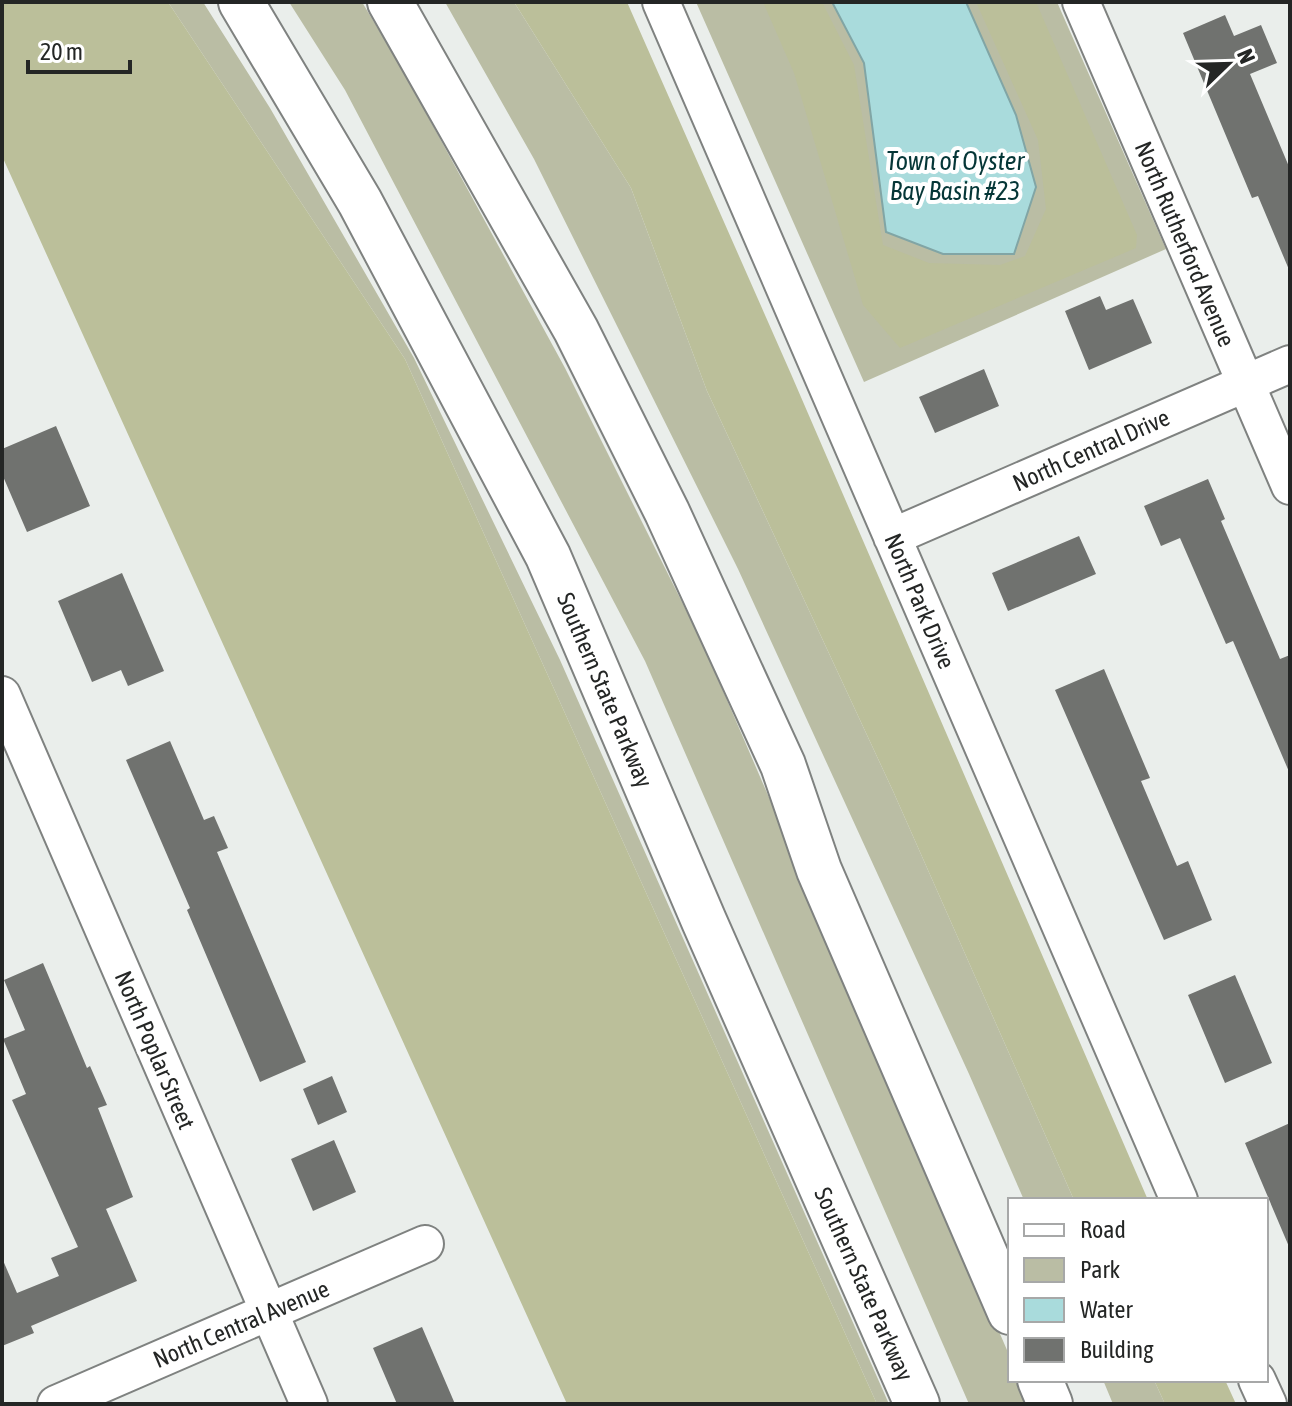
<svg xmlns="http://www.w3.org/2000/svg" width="1292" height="1406" font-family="'Asap Condensed',sans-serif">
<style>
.green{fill:#babda4}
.forest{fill:#bbbf9a}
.water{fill:#a9dbdc;stroke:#81a5a5;stroke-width:2}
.building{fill:#70726f}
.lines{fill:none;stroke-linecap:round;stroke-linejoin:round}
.street-casing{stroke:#7f8280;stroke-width:40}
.highway-casing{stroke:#7f8280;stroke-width:48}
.street{stroke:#fff;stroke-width:36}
.highway{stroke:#fff;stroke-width:44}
.labels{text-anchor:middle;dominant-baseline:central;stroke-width:8;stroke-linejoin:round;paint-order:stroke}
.street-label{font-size:24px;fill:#242625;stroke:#fff}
.water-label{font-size:26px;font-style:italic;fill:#053637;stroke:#fff}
</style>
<rect width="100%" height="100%" fill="#eaeeeb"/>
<path class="green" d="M 168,2 L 203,2 L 270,108 L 414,358 L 560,660 L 889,1404 L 877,1404 L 405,359 Z
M 289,2 L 362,2 L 401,67 L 565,368 L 702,642 L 1010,1357 L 1010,1380 L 1020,1380 L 1030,1404 L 969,1404 L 645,661 L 345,90 Z
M 445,2 L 514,2 L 631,188 L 707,391 L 893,791 L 1074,1200 L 1024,1200 L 969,1074 L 738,569 L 534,159 Z
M 696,2 L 1057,2 L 1166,249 L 864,382 Z
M 1103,1380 L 1154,1380 L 1165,1404 L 1113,1404 Z"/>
<path class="forest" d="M 2,2 L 168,2 L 405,359 L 877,1404 L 567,1404 L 2,156 Z
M 514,2 L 627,2 L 791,374 L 1148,1200 L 1074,1200 L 893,791 L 707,391 L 631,188 Z
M 763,2 L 822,2 L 854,65 L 883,245 L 929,263 L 1000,265 L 1025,256 L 1046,209 L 1038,140 L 976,2 L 1036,2 L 1137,235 L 1136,248 L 900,348 L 863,305 L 794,73 Z
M 1154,1380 L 1225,1380 L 1236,1404 L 1165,1404 Z"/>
<path class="water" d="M 832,2 L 966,2 L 1016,115 L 1036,187 L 1014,254 L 943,254 L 886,232 L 864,63 Z"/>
<path class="building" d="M 1225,15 L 1234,36 L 1261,25 L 1277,63 L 1250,74 L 1290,169 L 1290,272 L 1258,196 L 1252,198 L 1183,33 Z
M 1100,296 L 1106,310 L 1133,299 L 1152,343 L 1089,370 L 1065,311 Z
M 984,369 L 999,406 L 935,433 L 919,397 Z
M 56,426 L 90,506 L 27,532 L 2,474 L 2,449 Z
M 1208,479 L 1225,519 L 1221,521 L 1280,659 L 1290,655 L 1290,774 L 1233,641 L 1226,644 L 1180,538 L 1161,546 L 1144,506 Z
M 1079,536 L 1096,574 L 1008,611 L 992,573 Z
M 122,573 L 164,671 L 128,686 L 121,670 L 92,682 L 58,601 Z
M 1104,669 L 1150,778 L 1141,781 L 1177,866 L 1188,861 L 1212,920 L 1164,940 L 1055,690 Z
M 170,741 L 204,820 L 214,816 L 228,848 L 217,852 L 306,1062 L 260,1082 L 187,910 L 190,908 L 126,760 Z
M 43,963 L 87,1068 L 90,1066 L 107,1105 L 98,1108 L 133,1197 L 106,1209 L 137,1281 L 31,1326 L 34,1333 L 2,1346 L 2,1258 L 17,1293 L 59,1276 L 51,1258 L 78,1247 L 12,1100 L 26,1094 L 3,1039 L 25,1030 L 4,980 Z
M 1235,975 L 1272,1063 L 1225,1083 L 1188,995 Z
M 332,1076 L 347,1112 L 318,1125 L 303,1089 Z
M 1290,1123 L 1290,1249 L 1245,1143 Z
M 334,1140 L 356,1192 L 313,1211 L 291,1159 Z
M 422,1327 L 455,1404 L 397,1404 L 373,1348 Z"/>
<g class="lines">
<defs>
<path id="street" d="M 661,2 L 1179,1200
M 1081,2 L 1290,486
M 892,537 L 1290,364
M 2,695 L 309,1404
M 1257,1380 L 1268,1404
M 56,1404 L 425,1244"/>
<path id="highway" d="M 241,2 L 360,202 L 548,556 L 704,921 L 917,1404
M 390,2 L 576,330 L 667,512 L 783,765 L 819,870 L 1010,1312
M 1040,1380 L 1050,1404"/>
</defs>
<use href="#street" class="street-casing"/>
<use href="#highway" class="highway-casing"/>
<use href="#street" class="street"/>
<use href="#highway" class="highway"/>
</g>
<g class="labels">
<g class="street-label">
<text transform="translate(1185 244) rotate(67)">North Rutherford Avenue</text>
<text transform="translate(1091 450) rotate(-24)">North Central Drive</text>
<text transform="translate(920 601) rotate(67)">North Park Drive</text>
<text transform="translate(605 690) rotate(67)">Southern State Parkway</text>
<text transform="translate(155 1050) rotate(67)">North Poplar Street</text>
<text transform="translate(864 1284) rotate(66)">Southern State Parkway</text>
<text transform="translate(241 1324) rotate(-23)">North Central Avenue</text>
</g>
<g class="water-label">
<text x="955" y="161">Town of Oyster<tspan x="955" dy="30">Bay Basin #23</tspan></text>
</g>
</g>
<rect width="1292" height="1406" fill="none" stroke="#242625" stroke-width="8"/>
<rect x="1008" y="1198" width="260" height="184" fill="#ffffff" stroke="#a7a8a8" stroke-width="2"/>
<rect x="1024" y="1224" width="40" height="12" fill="#ffffff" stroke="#a7a8a8" stroke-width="2"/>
<text x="1080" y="1238" font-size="24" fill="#242625">Road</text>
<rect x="1024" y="1258" width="40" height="24" fill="#babda4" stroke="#a7a8a8" stroke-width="2"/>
<text x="1080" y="1278" font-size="24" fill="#242625">Park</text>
<rect x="1024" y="1298" width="40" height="24" fill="#a9dbdc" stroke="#a7a8a8" stroke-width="2"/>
<text x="1080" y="1318" font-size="24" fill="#242625">Water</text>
<rect x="1024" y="1338" width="40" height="24" fill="#70726f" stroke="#a7a8a8" stroke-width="2"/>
<text x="1080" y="1358" font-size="24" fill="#242625">Building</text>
<g transform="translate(1228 64) rotate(67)" stroke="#ffffff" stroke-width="6" paint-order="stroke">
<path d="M0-6L14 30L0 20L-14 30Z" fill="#242625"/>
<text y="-12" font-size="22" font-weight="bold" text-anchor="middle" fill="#242625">N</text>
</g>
<path d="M28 60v12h102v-12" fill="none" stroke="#242625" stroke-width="4"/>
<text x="40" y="60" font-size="24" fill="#242625" stroke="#ffffff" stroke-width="6" paint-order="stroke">20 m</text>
</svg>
